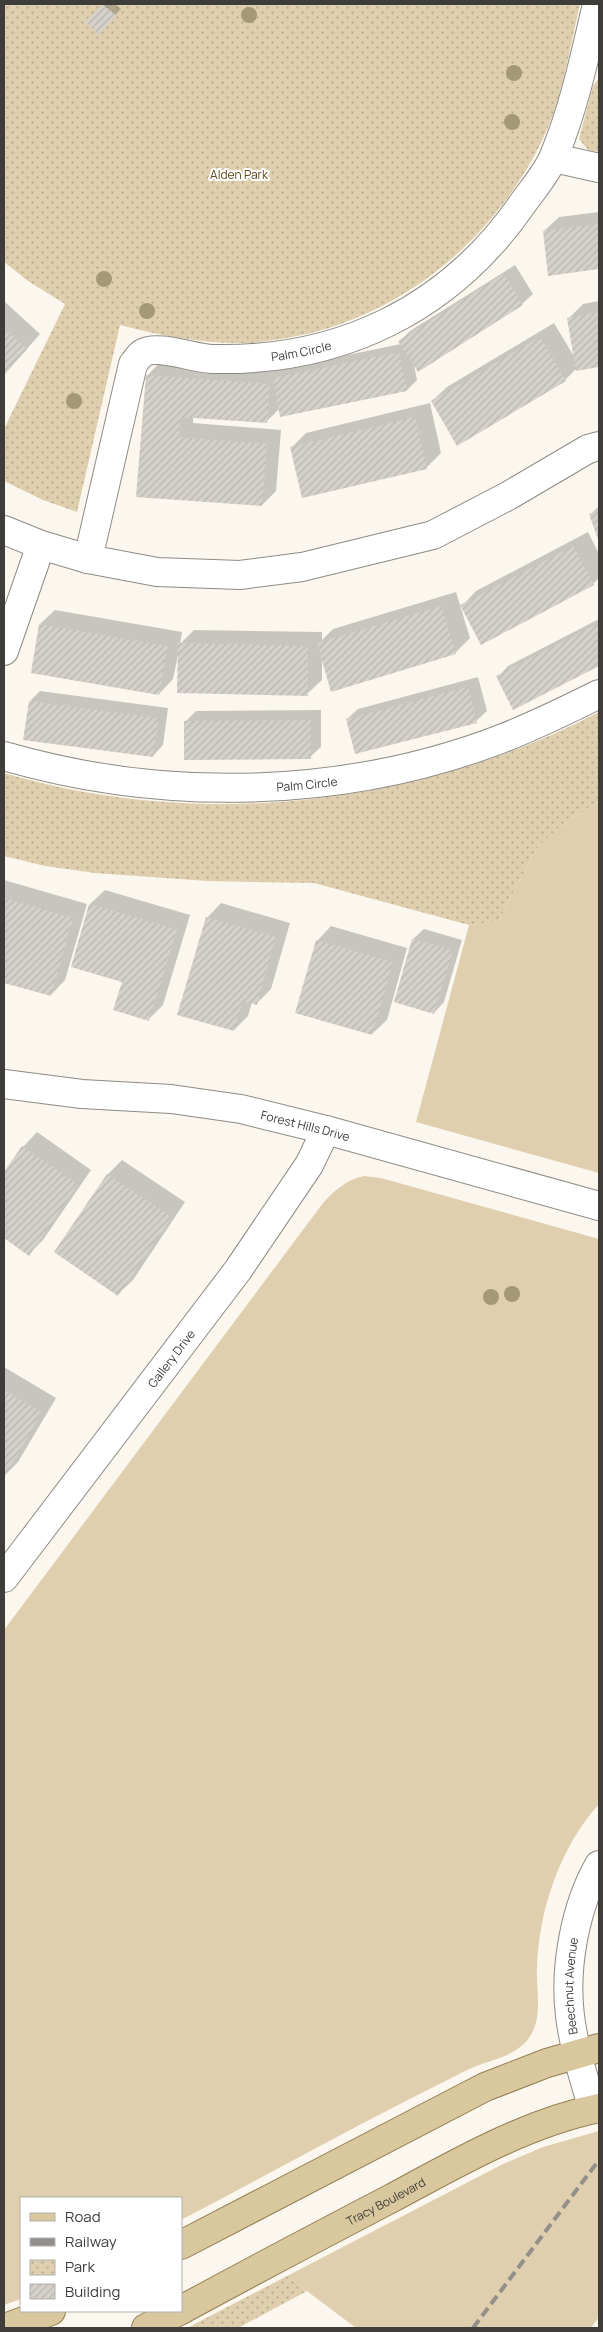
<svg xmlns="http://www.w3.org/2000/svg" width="603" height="2332" font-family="Manrope,sans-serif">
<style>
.grass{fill:#dfcfae}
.park{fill:url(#park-dots)}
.shadow{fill:#0003}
.building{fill:url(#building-hatch)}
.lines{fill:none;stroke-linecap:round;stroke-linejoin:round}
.minor-casing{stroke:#8e8b84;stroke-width:30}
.primary-casing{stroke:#927e51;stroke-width:30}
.minor{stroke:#fff;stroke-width:28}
.primary{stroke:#d9c79e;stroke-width:28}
.rail{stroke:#93908b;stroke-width:4;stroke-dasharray:10 5;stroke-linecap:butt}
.tree{fill:#a59777}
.labels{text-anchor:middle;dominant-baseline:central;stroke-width:4;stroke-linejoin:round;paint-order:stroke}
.park-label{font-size:12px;fill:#5e4915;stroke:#fff}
.street-label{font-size:12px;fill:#3e3d3a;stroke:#fff}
</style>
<defs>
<pattern id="park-dots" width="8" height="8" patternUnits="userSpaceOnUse" patternTransform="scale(1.25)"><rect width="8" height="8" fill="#dfcfae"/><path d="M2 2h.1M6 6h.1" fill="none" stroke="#b6a98f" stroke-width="1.8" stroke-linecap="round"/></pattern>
<pattern id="building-hatch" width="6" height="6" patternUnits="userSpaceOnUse" patternTransform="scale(1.25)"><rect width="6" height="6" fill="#d5d1ca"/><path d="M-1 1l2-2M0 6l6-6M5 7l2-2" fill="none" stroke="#b8b4ae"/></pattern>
</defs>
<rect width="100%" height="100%" fill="#fbf7ef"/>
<path class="grass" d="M 599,801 L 599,1173 L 416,1122 L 469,925 L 498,922 L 536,849 L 557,829 Z
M 364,1176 L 381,1178 L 599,1239 L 599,1804 C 560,1847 539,1910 537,1967 C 536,1988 542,2012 533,2031 C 521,2057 490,2059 467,2070 C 370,2118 276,2170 181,2220 L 181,2198 L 21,2198 L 21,2299 L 4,2305 L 4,1630 L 323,1203 C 335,1190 346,1180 364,1176 Z
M 599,2131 L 599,2317 L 591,2328 L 356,2328 L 287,2276 L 503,2164 L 543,2147 Z"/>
<path class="park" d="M 4,4 L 580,4 C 569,51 562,102 540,145 C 489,246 393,322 281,339 C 270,340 258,343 247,343 C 203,344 162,336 120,325 L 77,512 L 43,500 L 4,481 L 4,429 L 65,304 L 28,281 L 4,262 Z
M 599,78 L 599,152 L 588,150 L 579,139 L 593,86 Z
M 599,712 L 599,801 L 557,829 L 536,849 L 498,922 L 469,925 L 314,883 L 207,881 L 95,873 L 45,866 L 4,856 L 4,773 C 200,831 419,806 599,712 Z
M 287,2276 L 307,2291 L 238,2328 L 187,2328 Z"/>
<path class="shadow" d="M 104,4 L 115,4 L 121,9 L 104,28 L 88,22 Z
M 599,212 L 599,268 L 549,274 L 544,231 L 559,217 Z
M 515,265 L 533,294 L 522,304 L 414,365 L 417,380 L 407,390 L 280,408 L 266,422 L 193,417 L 193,423 L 281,430 L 276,491 L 262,505 L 137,496 L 147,376 L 161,361 L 282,370 L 284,368 L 401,344 L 400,341 L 410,331 Z
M 4,301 L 40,334 L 4,375 Z
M 599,301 L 599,366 L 577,370 L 577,368 L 565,380 L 432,401 L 447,387 L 554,323 L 575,358 L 568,319 L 583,304 Z
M 430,403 L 441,453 L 427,467 L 292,447 L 306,433 Z
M 599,506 L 599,539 L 590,515 Z
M 588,532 L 599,554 L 599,578 L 593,584 L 462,606 L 476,591 Z
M 456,592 L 470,638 L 455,653 L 322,658 L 322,680 L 307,694 L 178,655 L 173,679 L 159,694 L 40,624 L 55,610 L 182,632 L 180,644 L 194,630 L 322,632 L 322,640 L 333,629 Z
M 599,619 L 599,665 L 514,709 L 498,677 L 508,666 Z
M 478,677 L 487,711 L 476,721 L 347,719 L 358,709 Z
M 40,691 L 168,708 L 163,745 L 153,756 L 30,701 Z
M 321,710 L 321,747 L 310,757 L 185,722 L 196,711 Z
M 4,880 L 87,904 L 65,980 L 51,995 L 4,981 Z
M 105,890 L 190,915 L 163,1005 L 149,1019 L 123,981 L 90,904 Z
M 221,903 L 290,923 L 271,989 L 257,1003 L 252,1002 L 248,1016 L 234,1030 L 207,918 Z
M 331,926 L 407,948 L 387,1020 L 372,1034 L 317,941 Z
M 424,929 L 462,940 L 444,1002 L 434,1013 L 395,1002 L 413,939 Z
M 37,1132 L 91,1170 L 43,1240 L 29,1254 L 4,1237 L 4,1174 L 23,1147 Z
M 122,1160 L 185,1202 L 133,1280 L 118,1294 L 56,1252 L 108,1174 Z
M 4,1367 L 56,1398 L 18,1462 L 4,1476 Z"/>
<path class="building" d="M 102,4 L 116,15 L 99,35 L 86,22 Z
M 599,224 L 599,269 L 548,276 L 543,231 Z
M 504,274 L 523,305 L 418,372 L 398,341 Z
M 599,312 L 599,367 L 576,371 L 567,318 Z
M 4,328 L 27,349 L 4,375 Z
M 540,337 L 566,381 L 457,446 L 431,401 Z
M 399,352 L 407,391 L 280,417 L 273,378 Z
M 146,375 L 270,384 L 267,423 L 180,417 L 179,437 L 267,444 L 262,506 L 136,497 Z
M 415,417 L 427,469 L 302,498 L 290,447 Z
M 599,510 L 599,542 L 589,514 Z
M 573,546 L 594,585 L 481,645 L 460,605 Z
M 441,606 L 456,654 L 331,692 L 317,643 Z
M 599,623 L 599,666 L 513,710 L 496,676 Z
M 39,624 L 168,646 L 159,695 L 31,673 Z
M 178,643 L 308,646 L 308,696 L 177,693 Z
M 468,687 L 477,723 L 355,754 L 346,719 Z
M 29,701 L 159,718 L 153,757 L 23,740 Z
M 311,720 L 311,759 L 184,760 L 184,721 Z
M 4,898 L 73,918 L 51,996 L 4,983 Z
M 89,904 L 177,929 L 149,1021 L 113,1010 L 122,982 L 71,967 Z
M 206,917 L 276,937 L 257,1005 L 243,1001 L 234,1031 L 177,1015 Z
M 412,939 L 453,950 L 434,1014 L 394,1002 Z
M 316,940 L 393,962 L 372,1035 L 295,1013 Z
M 22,1146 L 78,1184 L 29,1256 L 4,1238 L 4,1172 Z
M 107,1174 L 172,1217 L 118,1296 L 54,1252 Z
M 4,1390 L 42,1412 L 4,1478 Z"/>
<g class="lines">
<defs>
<g id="minor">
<path d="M 554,158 L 599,168"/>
<path d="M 4,530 L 41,545 L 88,559 L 157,572 L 240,575 L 302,567 L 433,535 L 508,496 L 588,449 L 599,446"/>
<path id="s1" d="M 88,559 L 133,364 C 136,361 139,355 143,353 C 158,344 195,359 213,359 C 341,362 450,309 523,203 C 533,189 547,173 554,156 C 574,108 585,55 597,4"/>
<path d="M 4,651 L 41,545"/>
<path id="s2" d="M 4,756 C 166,803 348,799 506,737 C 538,724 569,709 599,694"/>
<path id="s3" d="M 4,1084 L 82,1094 L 171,1099 L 241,1109 L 326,1130 L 599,1206"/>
<path id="s4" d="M 4,1578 L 238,1270 L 309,1165 L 326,1130"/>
<path id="s5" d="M 593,2109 C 584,2079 574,2048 570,2016 C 564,1968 575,1907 599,1865"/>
</g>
<g id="primary">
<path d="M 181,2245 L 485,2087 L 547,2063 L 599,2048"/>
<path id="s6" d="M 181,2310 C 251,2272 321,2235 392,2198 C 457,2163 526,2123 599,2108"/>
<path d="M 5,2328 L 51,2311"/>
<path d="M 146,2328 L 179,2311"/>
</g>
</defs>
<use href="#minor" class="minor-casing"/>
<use href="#primary" class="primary-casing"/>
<use href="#minor" class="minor"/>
<use href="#primary" class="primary"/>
<path class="rail" d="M 473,2328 L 599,2160"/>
</g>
<g class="tree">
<circle cx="249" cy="15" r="8"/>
<circle cx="514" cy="73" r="8"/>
<circle cx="512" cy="122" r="8"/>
<circle cx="104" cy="279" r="8"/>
<circle cx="147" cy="311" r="8"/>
<circle cx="74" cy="401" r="8"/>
<circle cx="512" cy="1294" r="8"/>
<circle cx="491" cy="1297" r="8"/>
</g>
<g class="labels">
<g class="park-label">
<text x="239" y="174">Alden Park</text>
</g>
<g class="street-label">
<text stroke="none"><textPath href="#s1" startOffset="375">Palm Circle</textPath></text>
<text stroke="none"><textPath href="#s2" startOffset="306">Palm Circle</textPath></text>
<text stroke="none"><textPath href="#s3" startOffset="305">Forest Hills Drive</textPath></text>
<text stroke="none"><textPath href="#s4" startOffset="276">Gallery Drive</textPath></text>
<text stroke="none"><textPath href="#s5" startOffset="126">Beechnut Avenue</textPath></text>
<text stroke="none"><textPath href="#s6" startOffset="232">Tracy Boulevard</textPath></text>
</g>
</g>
<rect width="603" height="2332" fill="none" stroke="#3e3d3a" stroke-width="10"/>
<rect x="20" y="2197" width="162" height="115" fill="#ffffff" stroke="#b2b1b0"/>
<rect x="30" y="2213" width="25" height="8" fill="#d9c79e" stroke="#b2b1b0"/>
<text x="65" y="2222" font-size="15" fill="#3e3d3a">Road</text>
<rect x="30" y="2238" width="25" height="8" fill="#93908b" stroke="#b2b1b0"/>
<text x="65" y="2247" font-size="15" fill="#3e3d3a">Railway</text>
<rect x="30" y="2260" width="25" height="15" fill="url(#park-dots)" stroke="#b2b1b0"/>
<text x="65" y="2272" font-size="15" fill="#3e3d3a">Park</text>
<rect x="30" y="2284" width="25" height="15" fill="url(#building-hatch)" stroke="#b2b1b0"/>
<text x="65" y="2297" font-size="15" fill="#3e3d3a">Building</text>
</svg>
